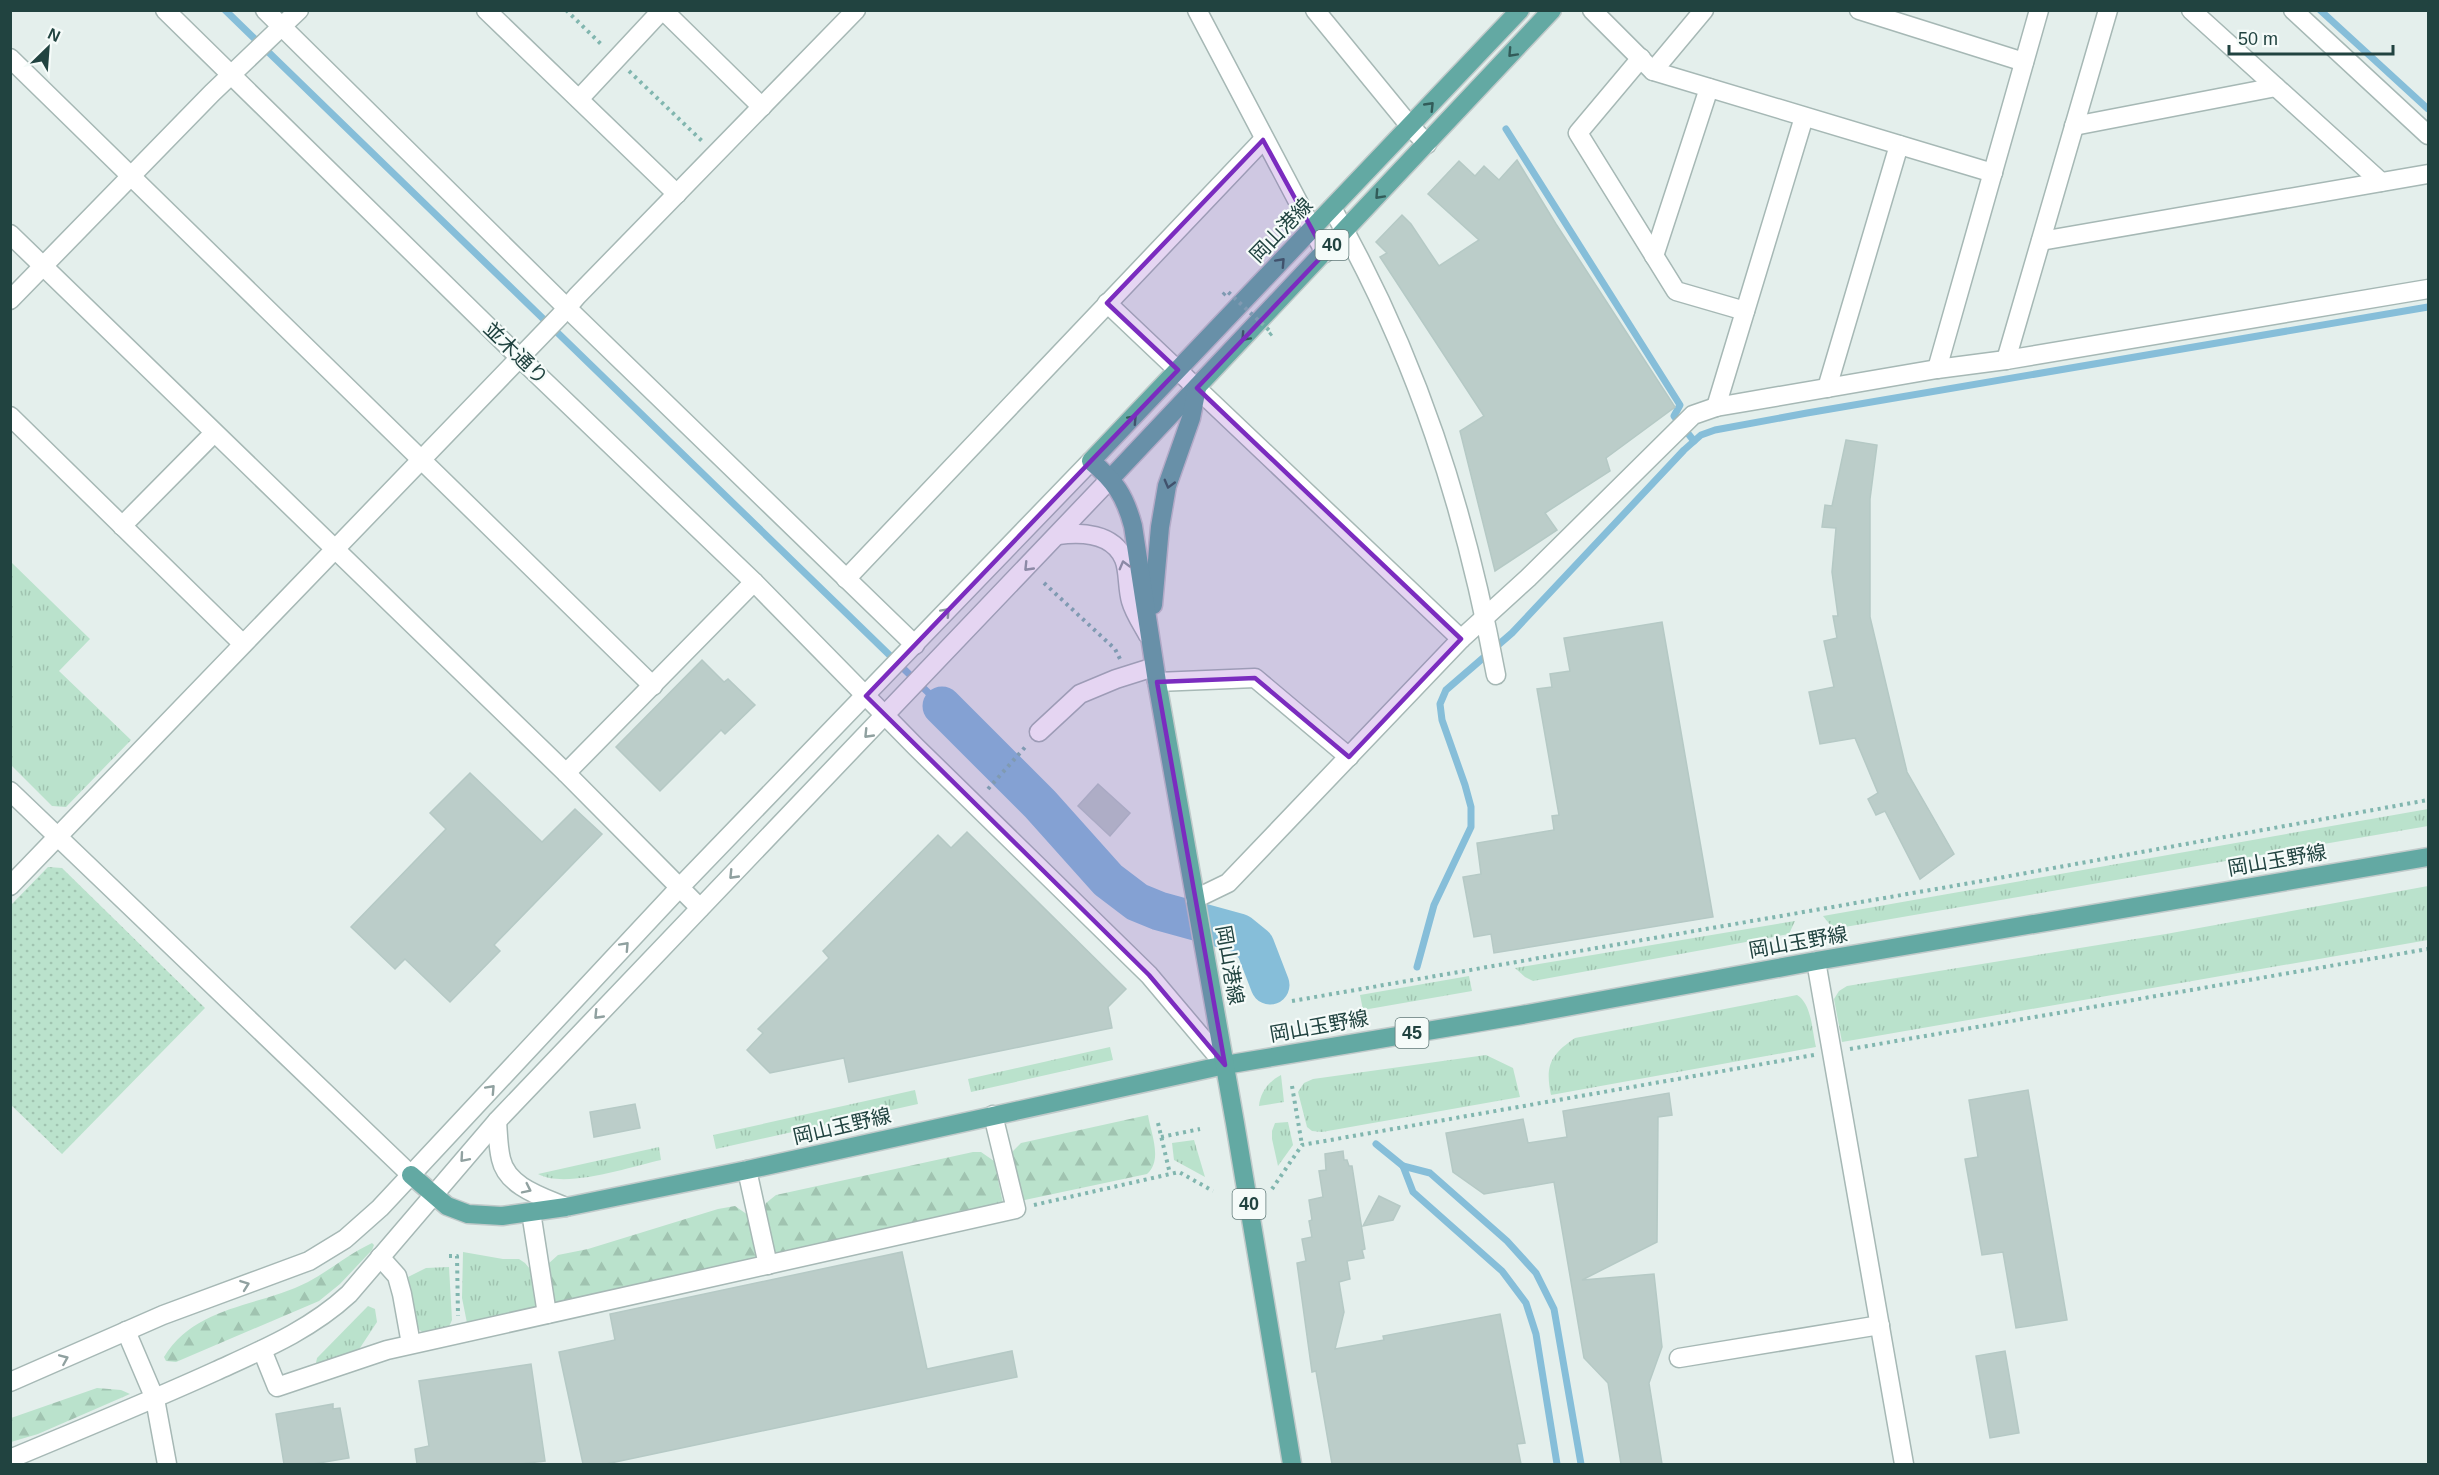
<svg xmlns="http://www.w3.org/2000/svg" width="2439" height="1475" viewBox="0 0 2439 1475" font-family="Arial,'Noto Sans JP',sans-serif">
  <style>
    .grass { fill: url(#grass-tufts) }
    .forest { fill: url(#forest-firs) }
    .park { fill: url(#park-dots) }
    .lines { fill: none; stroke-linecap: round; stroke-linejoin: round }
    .stream { stroke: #86bed9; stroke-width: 7 }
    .river { stroke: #86bed9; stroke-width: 39 }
    .building { fill: #bbcdc9; stroke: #b5c9c5; stroke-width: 1.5 }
    .minor-casing { stroke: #a6b8b5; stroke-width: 21 }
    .major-casing { stroke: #c1caca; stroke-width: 21 }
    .path { stroke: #81b6af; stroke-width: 4; stroke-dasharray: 3 4.5; stroke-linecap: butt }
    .minor { stroke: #fff; stroke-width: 18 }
    .major { stroke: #63a9a3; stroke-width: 18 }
    .path-bridge { stroke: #81b6af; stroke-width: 4; stroke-dasharray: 3 4.5; stroke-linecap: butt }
    .oneway { stroke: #325c59 }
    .oneway2 { stroke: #90a1a0 }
    .marked { fill: #7b2cbf; fill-opacity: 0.2; stroke: #7b2cbf; stroke-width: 4.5; stroke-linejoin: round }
    .labels { text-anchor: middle; stroke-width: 4.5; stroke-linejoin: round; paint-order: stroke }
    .shield { fill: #f5fbf9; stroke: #617a78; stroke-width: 1.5 }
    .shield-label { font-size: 18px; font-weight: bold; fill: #214340 }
    .street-label { font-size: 20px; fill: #214340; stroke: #f5fbf9 }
  </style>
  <defs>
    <pattern id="grass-tufts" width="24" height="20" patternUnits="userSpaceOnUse" patternTransform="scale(1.5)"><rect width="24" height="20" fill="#bae2cc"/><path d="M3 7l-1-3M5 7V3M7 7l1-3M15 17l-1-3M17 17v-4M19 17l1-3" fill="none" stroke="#a0c3b0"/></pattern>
    <pattern id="forest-firs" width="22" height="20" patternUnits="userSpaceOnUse" patternTransform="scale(1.5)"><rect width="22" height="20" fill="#bae2cc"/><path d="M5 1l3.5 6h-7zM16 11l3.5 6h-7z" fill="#a0c3b0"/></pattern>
    <pattern id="park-dots" width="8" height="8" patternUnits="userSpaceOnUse" patternTransform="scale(1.5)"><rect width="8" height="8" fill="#bae2cc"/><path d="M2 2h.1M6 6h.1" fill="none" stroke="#a0c3b0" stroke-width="1.8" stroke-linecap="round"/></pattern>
  </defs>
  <rect width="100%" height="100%" fill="#e4efec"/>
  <!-- grass -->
  <g class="grass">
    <polygon points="11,562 90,639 59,671 131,740 66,807 52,806 11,765"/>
    <polygon points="2428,809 2428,826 1839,928 1832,927 1823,916"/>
    <polygon points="2428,886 2428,940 1842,1042 1834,999 1839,991 1847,986 2166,934"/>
    <polygon points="1795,921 1789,934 1533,981 1525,977 1515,968"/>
    <polygon points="1469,976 1472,991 1363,1010 1360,995"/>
    <path d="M1797,995C1812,1004 1812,1031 1816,1047L1551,1095C1545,1066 1550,1055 1575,1038Z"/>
    <polygon points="1110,1047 1113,1060 971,1092 968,1079"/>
    <polygon points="1486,1055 1513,1068 1520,1097 1322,1132 1312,1131 1307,1127 1298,1092 1304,1083 1313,1079"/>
    <path d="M1281,1075L1284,1102L1259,1106C1260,1093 1269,1081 1281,1075Z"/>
    <polygon points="915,1090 918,1104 716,1149 713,1135"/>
    <polygon points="1288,1122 1293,1145 1278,1166 1272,1139 1272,1131 1275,1123"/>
    <polygon points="1194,1140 1205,1177 1174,1160 1172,1143"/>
    <path d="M659,1147L661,1160C630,1167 565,1189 538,1174Z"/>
    <polygon points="463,1252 503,1259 519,1259 525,1263 530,1269 538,1309 467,1323 462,1298"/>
    <polygon points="449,1267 452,1320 448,1329 424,1333 418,1329 408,1277 426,1268"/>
    <polygon points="368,1306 375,1309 377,1322 356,1354 316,1363 317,1358"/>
  </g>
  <!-- forest -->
  <g class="forest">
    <path d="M1148,1115C1151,1134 1163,1160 1147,1174L1020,1201L1012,1156L1013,1151L1021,1143Z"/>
    <polygon points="973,1152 981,1152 994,1161 1003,1203 774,1256 764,1210 766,1203 776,1195"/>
    <polygon points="735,1206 748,1215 759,1261 553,1305 548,1264 558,1255 588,1249 718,1209"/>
    <path d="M372,1243L374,1245L372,1250L340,1284L319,1301L176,1362L166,1361L164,1357C196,1305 259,1307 308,1282C330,1270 349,1254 372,1243Z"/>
    <polygon points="97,1388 121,1390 130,1394 38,1434 11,1442 11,1418"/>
  </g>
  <!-- park -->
  <polygon class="park" points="48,867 62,868 205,1008 62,1154 10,1104 11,905"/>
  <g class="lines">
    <!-- stream -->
    <g class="stream">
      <polyline points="225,10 942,706"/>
      <polyline points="2320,10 2428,109"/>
      <polyline points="1506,129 1680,405 1674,416 1694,441"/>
      <polyline points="1417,967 1434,905 1471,827 1471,807 1465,785 1442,720 1440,704 1446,690 1512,633 1684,450 1701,435 1715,430 1807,413 2428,307"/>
      <polyline points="1376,1144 1403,1166 1413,1192 1502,1271 1526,1303 1536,1334 1557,1464"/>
      <polyline points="1403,1166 1430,1173 1507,1241 1536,1273 1554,1309 1581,1464"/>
    </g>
    <!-- river -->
    <polyline class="river" points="942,706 1040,804 1108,880 1137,902 1159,911 1239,933 1255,946 1270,985"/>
  </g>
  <!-- building -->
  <g class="building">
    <polygon points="1517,160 1556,224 1675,407 1606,458 1610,471 1545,513 1557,530 1495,571 1460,431 1484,416 1380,257 1387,253 1376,242 1402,215 1411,224 1439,266 1479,240 1428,194 1459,161 1475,176 1484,166 1499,180"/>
    <polygon points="1846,440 1877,445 1870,499 1870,617 1907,772 1954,854 1920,879 1885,811 1876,815 1868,799 1878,793 1855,738 1820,744 1809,692 1834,687 1824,641 1837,638 1833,616 1838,616 1832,572 1836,528 1822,527 1825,505 1832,506"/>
    <polygon points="1662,622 1713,917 1494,953 1491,934 1474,937 1463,877 1481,874 1477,843 1554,830 1552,816 1559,815 1537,689 1552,687 1550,674 1570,671 1564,638"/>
    <polygon points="702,660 724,682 728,679 755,705 725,734 721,730 660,791 616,747"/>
    <polygon points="470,773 542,842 575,809 602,834 494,945 500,951 450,1002 405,959 395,969 351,927 446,829 430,813"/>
    <polygon points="1098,784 1130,813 1110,836 1078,806"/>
    <polygon points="967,832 1126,989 1108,1007 1112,1028 849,1082 844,1058 770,1073 747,1050 763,1033 758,1029 829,958 823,951 938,835 951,848"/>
    <polygon points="2028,1090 2067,1320 2016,1328 2003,1252 1982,1255 1965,1159 1978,1157 1969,1100"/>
    <polygon points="1669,1093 1672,1115 1658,1117 1657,1242 1582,1280 1654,1274 1662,1347 1649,1383 1662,1464 1621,1464 1608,1383 1584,1358 1554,1182 1484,1194 1453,1172 1446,1133 1523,1119 1528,1143 1567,1137 1563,1111"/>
    <polygon points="635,1104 640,1128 594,1137 590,1112"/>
    <polygon points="1343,1151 1344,1160 1347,1160 1349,1166 1352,1166 1365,1249 1362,1250 1364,1258 1347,1261 1350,1279 1339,1282 1344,1312 1335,1349 1384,1340 1383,1336 1500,1314 1525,1443 1517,1444 1521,1464 1332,1464 1316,1371 1312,1372 1297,1263 1306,1261 1302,1239 1312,1237 1309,1221 1312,1220 1309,1200 1323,1197 1319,1171 1326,1170 1325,1154"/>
    <polygon points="1379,1196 1400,1206 1393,1220 1363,1226"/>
    <polygon points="902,1252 927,1369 1012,1351 1017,1377 606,1464 583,1464 559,1352 615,1340 610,1314"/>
    <polygon points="2005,1351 2019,1433 1990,1438 1976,1356"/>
    <polygon points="531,1364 545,1461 519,1464 417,1464 415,1449 429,1446 419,1381"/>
    <polygon points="333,1404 333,1409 340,1408 349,1458 313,1464 284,1464 276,1414"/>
  </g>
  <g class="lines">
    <!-- minor casing -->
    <g class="minor-casing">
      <g id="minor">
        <polyline points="165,10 519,357 754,582 916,747 1149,975 1225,1065"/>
        <polyline points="265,10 566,307 915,645"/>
        <polyline points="486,10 677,194"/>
        <polyline points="663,10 762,107"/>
        <polyline points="1197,10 1325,253"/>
        <polyline points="1315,10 1410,126 1427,144"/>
        <polyline points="1592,10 1653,71 1993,173"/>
        <polyline points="1859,10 2024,62"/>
        <polyline points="2191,10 2381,182"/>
        <polyline points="2293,10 2428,135"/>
        <polyline points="10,58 653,686"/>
        <polyline points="1641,58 1578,133 1676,291 1745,311"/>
        <polyline points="1653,71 1704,10"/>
        <polyline points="579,99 662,10"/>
        <polyline points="2074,126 2276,87"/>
        <path d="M1332,208C1417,357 1465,508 1496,675"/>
        <polyline points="10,234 566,773 700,908"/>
        <polyline points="2041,241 2428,174"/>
        <polyline points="1654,256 1709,88"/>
        <polyline points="10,300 212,93 299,10"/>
        <polyline points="1107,303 1461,639"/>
        <polyline points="2006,360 2108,10"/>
        <polyline points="1937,369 2039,10"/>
        <polyline points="1827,388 1899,145"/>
        <polyline points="1716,407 1804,117"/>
        <polyline points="10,416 243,644"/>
        <polyline points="122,526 214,433"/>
        <path d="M1058,535C1081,532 1113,533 1124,559C1129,571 1127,587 1131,601C1134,612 1142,624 1148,635"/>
        <polyline points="846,579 1263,140"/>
        <polyline points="1157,682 1255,678 1349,757"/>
        <polyline points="1039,732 1080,694 1116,679 1154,667"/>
        <polyline points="566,773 754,582"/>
        <polyline points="10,791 411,1175"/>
        <polyline points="10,886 560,316 577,296 856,10"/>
        <polyline points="1195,899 1228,883 1461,639 1528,578 1693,415 1716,407 1937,369 2006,360 2428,289"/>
        <polyline points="1816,961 1904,1464"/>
        <path d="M497,1121C498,1134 498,1147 501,1159C507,1187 543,1197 566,1207"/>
        <polyline points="747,1170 768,1265"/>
        <polyline points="531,1212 547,1314"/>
        <polyline points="380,1257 397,1276 402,1294 411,1344"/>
        <polyline points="126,1331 155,1399 167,1464"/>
        <polyline points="262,1350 277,1387 387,1350 1016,1209 993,1115"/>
        <polyline points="1679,1358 1880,1325"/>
        <polyline points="10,1382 163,1315 309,1261 345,1239 380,1208 680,887 1091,461"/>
        <path d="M10,1459C79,1430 148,1402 216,1371C264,1349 310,1330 349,1294L497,1121L1111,478"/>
      </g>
    </g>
    <!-- major casing -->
    <g class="major-casing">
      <g id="major">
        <polyline points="1111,478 1552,10"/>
        <polyline points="1153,605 1160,527 1167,486 1191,418 1197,388"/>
        <polyline points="411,1175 447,1206 468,1214 502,1216 566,1207 747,1170 1225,1065 1522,1015 1816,961 2428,857"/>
        <path d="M1292,1464L1235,1123L1157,682L1133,526C1125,496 1115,481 1091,461L1520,10"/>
      </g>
    </g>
    <!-- path -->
    <g class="path">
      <polyline points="566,10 602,45"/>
      <polyline points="629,71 702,141"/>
      <polyline points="1044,583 1115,649 1120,659"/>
      <polyline points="988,789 1027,745"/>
      <polyline points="1292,1001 1982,881 2428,800"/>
      <polyline points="1850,1049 2428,949"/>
      <polyline points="1292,1086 1302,1145"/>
      <polyline points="1158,1123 1170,1174"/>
      <polyline points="1161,1137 1200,1129"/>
      <polyline points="1272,1189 1302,1145 1814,1055"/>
      <polyline points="1034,1205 1179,1172 1213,1191"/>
      <polyline points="449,1256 457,1256 458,1316"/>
    </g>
    <!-- minor -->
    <use href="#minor" class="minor"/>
    <!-- major -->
    <use href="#major" class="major"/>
    <!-- path-bridge -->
    <polyline class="path-bridge" points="1223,295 1227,291 1272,333 1267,337"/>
  </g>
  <!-- one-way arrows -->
  <defs><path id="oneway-chevron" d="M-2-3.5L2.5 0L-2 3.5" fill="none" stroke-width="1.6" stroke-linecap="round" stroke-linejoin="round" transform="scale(1.5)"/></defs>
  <g class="oneway">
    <use href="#oneway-chevron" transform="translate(1512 53) rotate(133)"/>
    <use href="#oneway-chevron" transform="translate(1430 106) rotate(-46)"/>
    <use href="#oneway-chevron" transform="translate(1379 195) rotate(133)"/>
    <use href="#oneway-chevron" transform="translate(1281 262) rotate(-47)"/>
    <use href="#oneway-chevron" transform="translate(1245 337) rotate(133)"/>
    <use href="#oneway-chevron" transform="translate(1133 419) rotate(-47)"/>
    <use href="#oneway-chevron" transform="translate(1169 484) rotate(105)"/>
  </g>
  <g class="oneway2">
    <use href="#oneway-chevron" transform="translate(1124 565) rotate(-105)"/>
    <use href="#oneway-chevron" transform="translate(1028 567) rotate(134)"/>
    <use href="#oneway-chevron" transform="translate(946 612) rotate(-47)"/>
    <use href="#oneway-chevron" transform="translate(868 734) rotate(134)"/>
    <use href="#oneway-chevron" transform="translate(733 875) rotate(134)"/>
    <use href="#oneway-chevron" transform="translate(625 946) rotate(-47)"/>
    <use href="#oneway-chevron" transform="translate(598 1015) rotate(134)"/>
    <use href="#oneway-chevron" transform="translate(491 1089) rotate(-47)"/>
    <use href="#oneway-chevron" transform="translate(464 1158) rotate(131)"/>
    <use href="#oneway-chevron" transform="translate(527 1189) rotate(26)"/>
    <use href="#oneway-chevron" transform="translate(245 1285) rotate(-20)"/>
    <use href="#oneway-chevron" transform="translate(64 1359) rotate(-23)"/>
  </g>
  <!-- marked area -->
  <path class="marked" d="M1263,140L1325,253L1197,388L1461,639L1349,757L1255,678L1157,682L1225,1065L1149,975L866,696L1178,370L1107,303Z"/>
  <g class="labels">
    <!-- shield labels -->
    <g class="shield">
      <rect x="1315.5" y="230" width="33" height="30" rx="4.5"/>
      <rect x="1395.5" y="1018" width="33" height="30" rx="4.5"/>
      <rect x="1232.5" y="1189" width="33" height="30" rx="4.5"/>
    </g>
    <g class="shield-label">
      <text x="1332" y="251">40</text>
      <text x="1412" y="1039">45</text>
      <text x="1249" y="1210">40</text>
    </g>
    <!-- street labels -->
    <g class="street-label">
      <text transform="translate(1281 230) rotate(-46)" y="7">岡山港線</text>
      <text transform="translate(516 353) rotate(44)" y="7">並木通り</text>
      <text transform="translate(2277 860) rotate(-10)" y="7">岡山玉野線</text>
      <text transform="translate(1798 942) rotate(-10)" y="7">岡山玉野線</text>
      <text transform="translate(1230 965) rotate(80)" y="7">岡山港線</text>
      <text transform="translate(1319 1026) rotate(-10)" y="7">岡山玉野線</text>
      <text transform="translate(842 1126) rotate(-13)" y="7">岡山玉野線</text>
    </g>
  </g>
  <!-- border -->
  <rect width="2439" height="1475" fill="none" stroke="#214340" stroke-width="24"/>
  <!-- north arrow -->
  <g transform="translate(48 48) rotate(25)" stroke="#f5fbf9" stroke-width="4.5" paint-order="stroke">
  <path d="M0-4.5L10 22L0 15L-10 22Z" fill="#214340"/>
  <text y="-9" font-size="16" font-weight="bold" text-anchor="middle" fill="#214340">N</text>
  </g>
  <!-- scale -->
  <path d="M2229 45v9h164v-9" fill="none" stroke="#214340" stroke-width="3"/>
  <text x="2238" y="45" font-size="18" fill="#214340" stroke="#f5fbf9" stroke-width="4.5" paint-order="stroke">50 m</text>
</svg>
